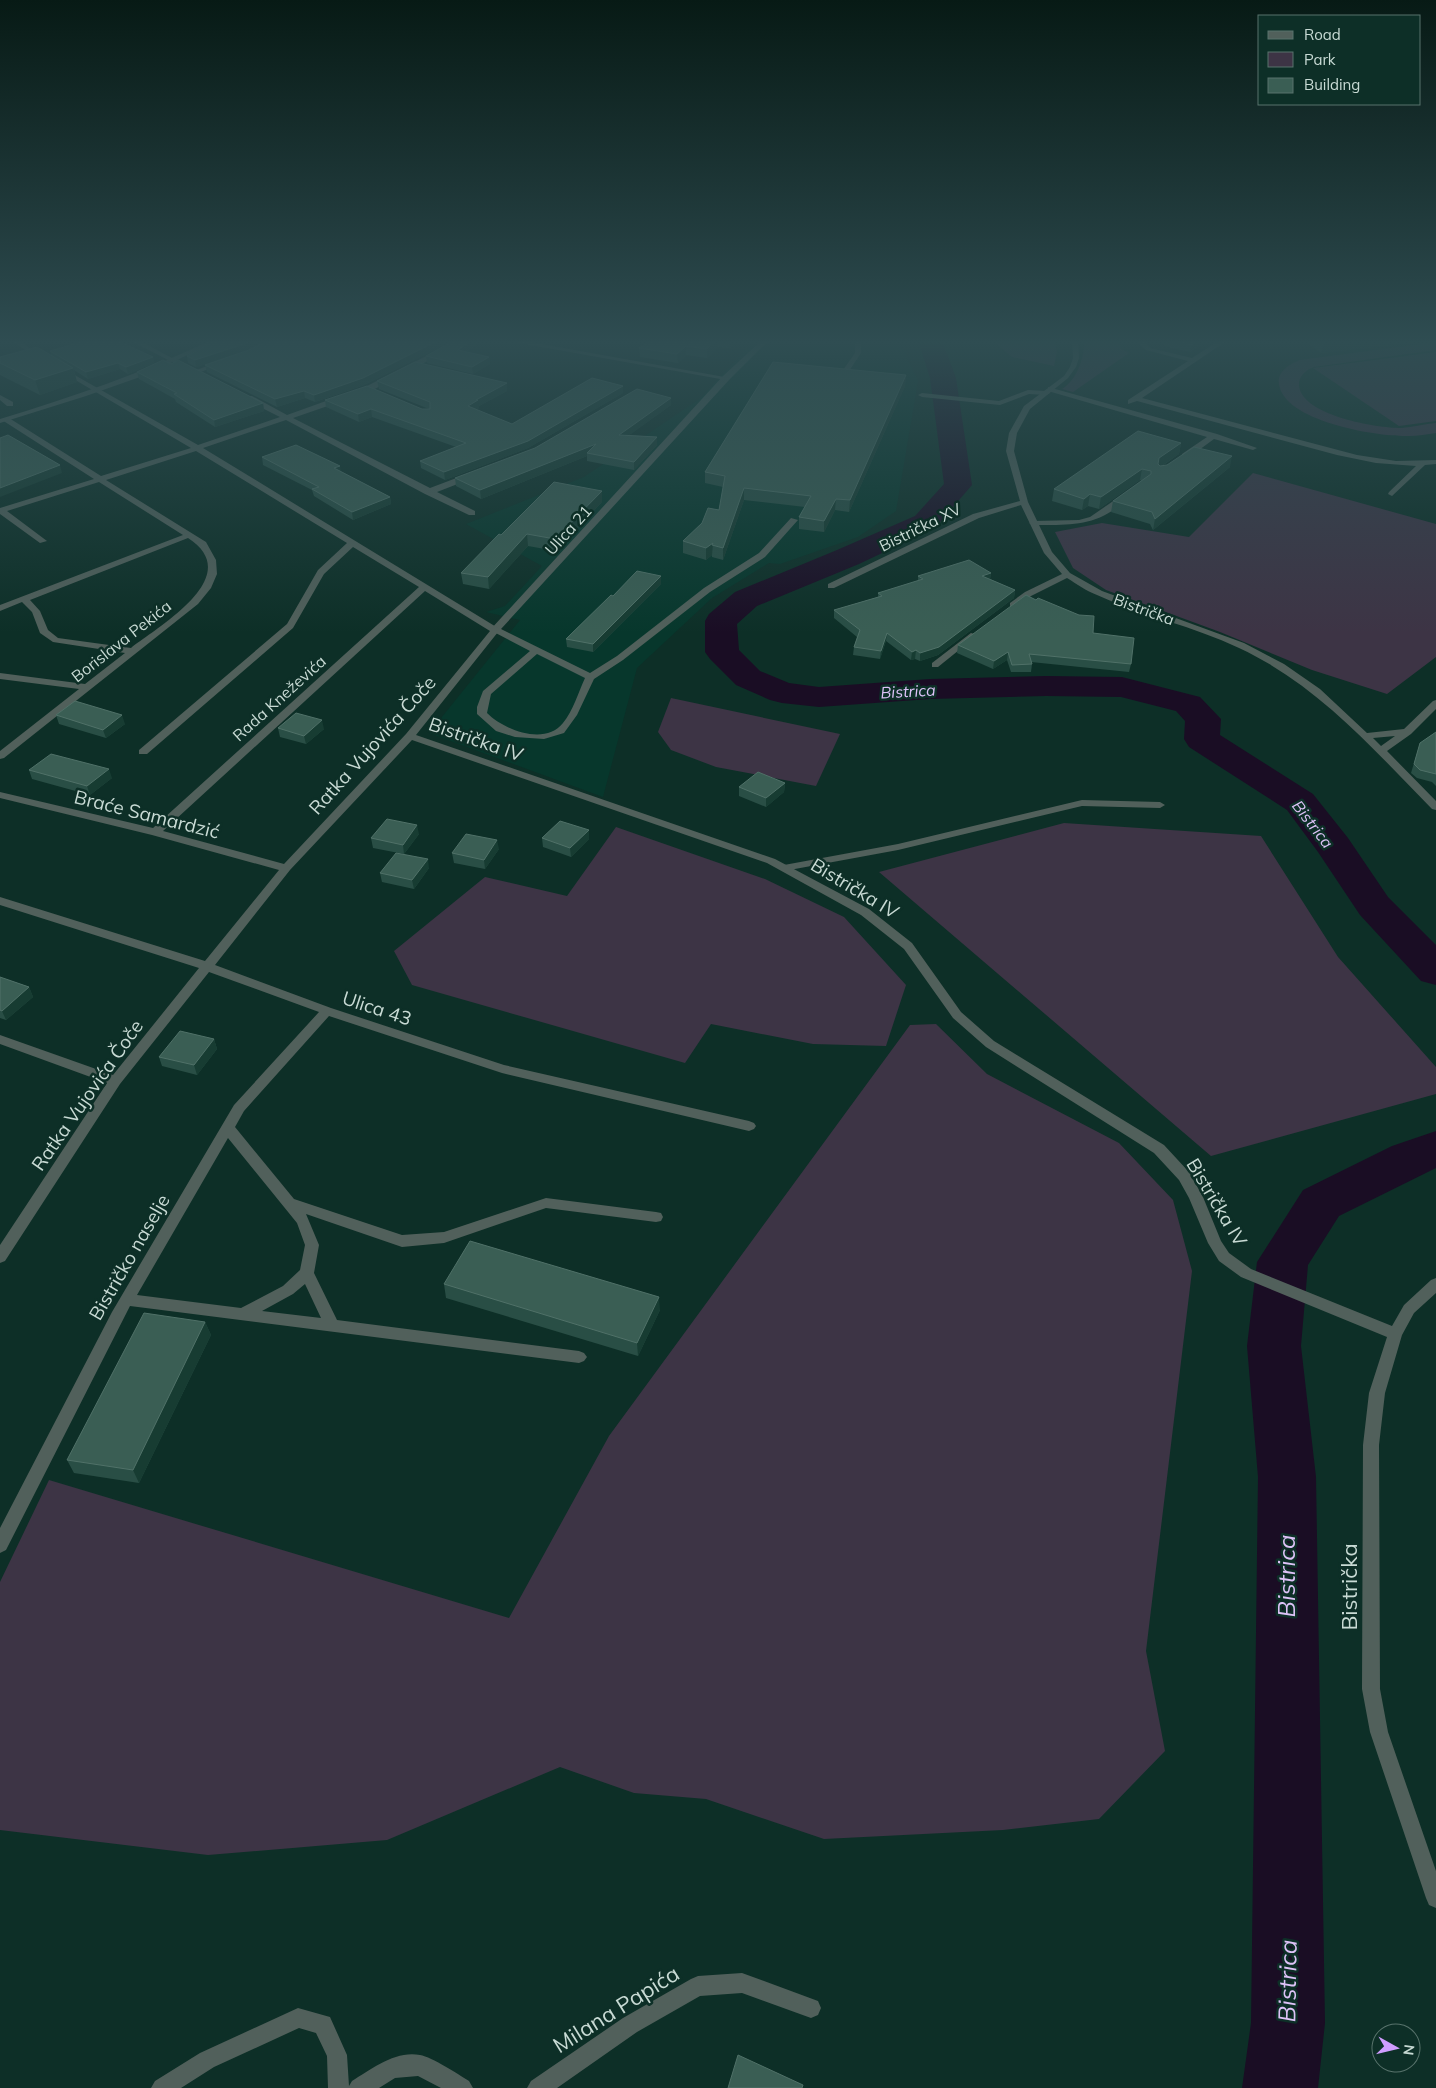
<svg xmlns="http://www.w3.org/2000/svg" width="1436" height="2088" viewBox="0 0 1436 2088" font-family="Mulish,sans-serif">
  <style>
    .built { fill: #07372c }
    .green { fill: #3d3445 }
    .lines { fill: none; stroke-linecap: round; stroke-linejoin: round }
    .river { fill: #1a0d24; fill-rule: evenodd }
    .service { fill: #51605b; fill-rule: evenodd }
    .minor { fill: #51605b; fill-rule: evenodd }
    .tertiary { fill: #51605b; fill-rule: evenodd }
    .wall { fill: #294e45 }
    .shaded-wall { fill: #173c32 }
    .building { fill: #3a5e54; stroke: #507168 }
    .labels { text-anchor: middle; stroke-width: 5; stroke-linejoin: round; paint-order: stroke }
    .far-street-label { font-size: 16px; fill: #c8dad4; stroke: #0d2f27 }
    .far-water-label { font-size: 16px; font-style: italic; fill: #ddc2f7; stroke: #0d2f27 }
    .street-label { font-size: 19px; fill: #c8dad4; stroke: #0d2f27 }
    .near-street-label { font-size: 22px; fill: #c8dad4; stroke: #0d2f27 }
    .near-water-label { font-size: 24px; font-style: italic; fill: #ddc2f7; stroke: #0d2f27 }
  </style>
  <rect width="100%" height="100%" fill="#0d2f27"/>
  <!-- built -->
  <polygon class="built" points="754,340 897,340 904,351 918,381 896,511 858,537 780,564 769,563 712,598 637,668 603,797 429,733 520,620 486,612 505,606 542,566 466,524 584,477 701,398"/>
  <!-- green -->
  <g class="green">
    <polygon points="992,340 1054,340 1057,351 1054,366 1012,357"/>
    <path d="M1084,340H1119L1121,349L1129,353L1073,392L1062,389C1077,380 1085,357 1084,340Z"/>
    <path d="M1436,342V350L1314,367C1306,370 1298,376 1299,386C1303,416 1377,428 1401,428C1413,427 1425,424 1436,423V433C1427,434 1418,436 1409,436C1379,437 1284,422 1279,384C1277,371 1290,364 1300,360Z"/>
    <polygon points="1436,352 1436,421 1399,426 1313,368"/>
    <polygon points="1253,473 1436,524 1436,657 1387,694 1312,670 1220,632 1106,590 1073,568 1055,532 1102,523 1189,537"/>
    <polygon points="671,698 840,734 816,786 716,767 671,750 658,732"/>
    <polygon points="1064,823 1261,836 1338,957 1436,1067 1436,1094 1211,1156 879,872"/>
    <polygon points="616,827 765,879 844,917 906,985 886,1046 813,1044 711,1024 685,1063 412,985 394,951 485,877 567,896"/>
    <polygon points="936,1024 987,1074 1119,1143 1173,1200 1192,1271 1146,1651 1165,1751 1099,1819 1003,1830 824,1839 706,1799 634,1793 560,1767 387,1840 208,1855 0,1830 0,1582 49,1480 509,1618 609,1436 910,1025"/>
  </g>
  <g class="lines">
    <!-- river -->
    <g class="river">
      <polygon points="918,340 942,340 956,378 972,485 935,528 859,564 757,606 737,624 739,650 760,671 789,683 819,687 930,679 1046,676 1122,677 1200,697 1221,719 1220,735 1313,794 1348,838 1388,897 1436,945 1436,985 1421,981 1360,915 1318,852 1287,810 1189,747 1184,739 1185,721 1176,711 1121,697 1046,696 930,699 819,707 782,703 770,700 736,685 710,659 705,652 705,621 709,614 735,592 837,550 915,516 944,484 930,378"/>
      <polygon points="1436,1131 1436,1168 1339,1216 1308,1265 1301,1346 1316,1477 1325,2023 1318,2088 1242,2088 1251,2023 1258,1477 1247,1346 1257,1262 1303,1190 1392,1146"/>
    </g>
    <!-- service -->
    <g class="service">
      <path d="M762,340H769L729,380L501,629L590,673L617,656L704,588L759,553L791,518L798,520L765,557L710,592L623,660L594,679L577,715L564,733L544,739L515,737L496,731L477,714V707L483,691L530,651L490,630L723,376ZM537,654L585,678C578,693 573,711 563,723C545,746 504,730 487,713L491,694Z"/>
      <polygon points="855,340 861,340 861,353 847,374 843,374 841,373 855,353"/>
      <polygon points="1136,340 1143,340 1150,348 1192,358 1220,340 1228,340 1142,398 1357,455 1396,461 1436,460 1436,464 1425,465 1392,496 1388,494 1389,492 1416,466 1376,463 1337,455 1137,401 1128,404 1128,400 1188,361 1146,350"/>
      <polygon points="1048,387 1217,434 1257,448 1253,450 1214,439 1188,458 1182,458 1182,454 1207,437 1048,391"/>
      <polygon points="1028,390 1046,391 1050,393 1046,395 1029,394 1000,405 922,397 918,395 922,393 999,401"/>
      <path d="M1122,495L1129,497C1099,527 1072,525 1033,525L1029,523L1033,521L1079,520L1090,517Z"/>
      <polygon points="1082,800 1160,802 1165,805 1160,808 1082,806 898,850 784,871 778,868 784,865 898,844"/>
    </g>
    <!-- minor -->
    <g class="minor">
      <polygon points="10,340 18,340 43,357 38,358"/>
      <polygon points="129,340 138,340 187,366 182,367"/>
      <path d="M458,340H467L371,391L293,418L430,488L467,474H473V478L437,492L475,511V515H469L425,494L286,420L203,448L498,628V632L416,735L775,859L869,909L912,943L961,1012L994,1041L1164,1145L1189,1172L1203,1197L1221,1241L1229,1253L1251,1269L1392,1326L1404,1305L1431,1280L1436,1278V1293L1414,1313L1402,1335L1385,1393L1379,1445L1380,1689L1388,1732L1436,1871V1908L1429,1905L1426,1898L1370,1732L1362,1689L1363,1445L1369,1393L1387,1337L1241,1277L1219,1261L1208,1243L1189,1198L1179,1180L1154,1153L986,1047L953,1018L904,949L861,915L767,863L412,740L290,870L215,965L331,1008L504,1065L749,1121L754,1123L756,1126L754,1129L749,1131L502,1073L329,1016L244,1111L235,1127L294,1199L402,1235L444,1232L546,1198L656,1212L661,1213L663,1217L661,1221L656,1222L546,1208L444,1243L402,1247L306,1214L319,1245L314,1273L337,1320L579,1351L584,1353L587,1357L584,1361L579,1363L130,1306L6,1550L0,1553V1528L112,1312L234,1105L319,1012L209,972L120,1084L5,1261L0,1263V1245L107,1083L0,1044V1035L113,1075L199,968L0,905V897L205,961L279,870L152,835L0,798V792L153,828L419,587L353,547L324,574L293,628L147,754H139V750L287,624L318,570L347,543L196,451L106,480L206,542L216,560L217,574L211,588L198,604L4,758L0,759V751L79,689L0,679V673L85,684L125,653L53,642L40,633L32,612L22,602L0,611V605L183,535L99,482L7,511L47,541L40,543L0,514V508L94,479L2,420L9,418L101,476L191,448L60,371V369H64L198,445L280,417L246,400V396H252L287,415L365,387ZM188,538C247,576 159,626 131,648L58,638L48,630L40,611L30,600ZM425,591L490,631L406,734L284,864L163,831ZM228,1138L297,1223L305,1245L300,1270L283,1286L241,1308L137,1295ZM305,1284L321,1318L262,1311L293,1294Z"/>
      <polygon points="502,340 519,340 730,378 726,380"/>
      <path d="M1072,340H1078L1079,358L1076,367L1068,378L1030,409L1017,433L1014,451L1028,502L1052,552L1070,573L1102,591L1244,643L1284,664L1320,689L1367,733L1404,729L1433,701L1436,700V709L1411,734L1387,751L1436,801V810L1432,809C1373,749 1317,684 1239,648C1193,626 1143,616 1097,595C1086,591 1077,584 1067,578L1031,596L1016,607H1010V603L1025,592L1062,574L1044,553L1021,505L979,518L834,588H828V584L973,514L1020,501L1006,451L1009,433L1024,406L1064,376L1070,367L1073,358ZM1395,736L1381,746L1373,738Z"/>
      <polygon points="221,361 223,362 223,364 195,374 191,372"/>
      <polygon points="0,395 13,402 13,406 7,406 0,400"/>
      <polygon points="971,633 974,634 974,638 938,667 932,667 932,663"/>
      <polygon points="742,1973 818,2001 821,2008 818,2015 811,2018 742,1993 700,1996 637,2032 557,2088 527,2088 531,2081 623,2018 691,1979 698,1976"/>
      <path d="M298,2008L330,2017L347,2055L349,2086L352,2081C371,2069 396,2050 420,2055C432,2057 458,2074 469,2081L473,2088H441L418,2076L395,2078L379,2088H328L327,2056L316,2033L299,2028L214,2067L181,2088H151L155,2081L200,2053Z"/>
    </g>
    <!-- tertiary -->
    <path class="tertiary" d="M211,340H220L140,377L86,396L0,423V419C72,397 143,373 211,340Z"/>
  </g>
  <!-- wall -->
  <g class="wall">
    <polygon points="217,340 268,340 247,350 269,340 454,340 364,385 315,402 305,398 277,407 207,372 205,365 238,354 196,367 188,363 187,356"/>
    <polygon points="455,340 483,340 466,352 489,357 490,364 473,374 427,363 426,356"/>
    <polygon points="652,340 735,340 730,348 718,347 707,358 686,355 678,363 640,357 639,348"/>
    <polygon points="1165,340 1208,340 1190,352 1164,346"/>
    <polygon points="1304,340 1435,340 1321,353"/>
    <polygon points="50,351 153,357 154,363 128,374 120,369 88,379 74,370 77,382 40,395 0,375 0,357 51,355"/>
    <polygon points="137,372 263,403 264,411 215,427 176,402 175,399 139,379"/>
    <polygon points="906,375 905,386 849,512 835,510 824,532 799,529 799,517 805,507 744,500 723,560 712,557 712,555 706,560 683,553 683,541 719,510 723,487 705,483 705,472"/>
    <polygon points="377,381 507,383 507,391 479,406 479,408 476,410 512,424 623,393 528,448 445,480 421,468 420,461 456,447 372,417 359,422 326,407 325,400 422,409 429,409 379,389"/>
    <polygon points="671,398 671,405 629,435 657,437 657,445 634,470 587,461 587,456 481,499 456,486 455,478"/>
    <polygon points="1181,443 1179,454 1162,466 1230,467 1153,530 1150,524 1111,512 1113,501 1142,481 1140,480 1099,509 1088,506 1082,510 1052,501 1054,489"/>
    <polygon points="262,457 340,466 340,471 390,497 391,504 353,520 314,496 312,490 263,465"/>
    <polygon points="602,502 556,551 528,546 489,589 463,584 461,573 501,535"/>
    <polygon points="991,573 990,579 1015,590 1014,598 938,655 920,661 915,659 911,660 886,641 880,659 853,655 854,647 857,637 834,618 834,610 878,597 878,593 918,581 918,576"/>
    <polygon points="661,584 593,652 567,647 566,639 613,596"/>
    <polygon points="1036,600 1093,633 1131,664 1129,672 1031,662 1032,664 1031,672 1011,672 1007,660 993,669 957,653 958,645"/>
    <polygon points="56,715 125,724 106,738 59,724"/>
    <polygon points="278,728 324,729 306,744 280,737"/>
    <polygon points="1436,732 1436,786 1432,782 1417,778 1411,773 1420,743"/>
    <polygon points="29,770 112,778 90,795 32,779"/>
    <polygon points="785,783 784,792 766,807 739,796 739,787"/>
    <polygon points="419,834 404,854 373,848 371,838"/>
    <polygon points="542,838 589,839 571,857 543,847"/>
    <polygon points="499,849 485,869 454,863 452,853"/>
    <polygon points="429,868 414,889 382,882 380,873"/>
    <polygon points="0,977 29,987 33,997 6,1020 0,1018"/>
    <polygon points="214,1039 217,1049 197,1075 162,1066 159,1057"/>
    <polygon points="444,1284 660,1310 638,1356 446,1298"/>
    <polygon points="205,1322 211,1335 139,1483 74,1473 67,1460"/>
  </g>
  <!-- shaded-wall -->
  <g class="shaded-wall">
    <polygon points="252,340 268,340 245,351 196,367 195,360"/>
    <polygon points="439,340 454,340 364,385 315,402 314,395"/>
    <polygon points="472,340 483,340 458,357 458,350"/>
    <polygon points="715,340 718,340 718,347 707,358 707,349"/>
    <polygon points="730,340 735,340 730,348"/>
    <polygon points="1198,340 1208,340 1190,352 1191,345"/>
    <polygon points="1325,340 1435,340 1321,353"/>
    <polygon points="686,346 686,355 678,363 677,354"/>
    <polygon points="153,357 154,363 128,374 126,367"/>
    <polygon points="489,357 490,364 473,374 472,367"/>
    <polygon points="118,363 120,369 88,379 86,372"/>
    <polygon points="73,368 77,382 40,395 35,380"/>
    <polygon points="906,375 905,386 849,512 850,500"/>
    <polygon points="507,383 507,391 479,406 479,408 468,414 468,406 476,400"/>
    <polygon points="623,386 623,393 528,448 445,480 444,472"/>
    <polygon points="304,391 305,398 277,407 275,399"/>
    <polygon points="671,398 671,405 620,442 619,435"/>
    <polygon points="263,403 264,411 215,427 214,420"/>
    <polygon points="371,409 372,417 359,422 358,414"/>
    <polygon points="657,437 657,445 634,470 634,462"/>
    <polygon points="1181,443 1179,454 1157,469 1159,458"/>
    <polygon points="596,444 587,453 587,456 481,499 480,490"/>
    <polygon points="1232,456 1230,467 1153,530 1155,519"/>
    <polygon points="60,465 62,473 0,497 0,488"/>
    <polygon points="340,466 341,473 334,468"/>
    <polygon points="1142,469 1140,480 1099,509 1101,497"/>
    <polygon points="744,488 744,500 723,560 723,548"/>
    <polygon points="602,491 602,502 556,551 555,539"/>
    <polygon points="1090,494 1088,506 1082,510 1084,499"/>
    <polygon points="390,497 391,504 353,520 352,512"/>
    <polygon points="836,499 835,510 824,532 824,521"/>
    <polygon points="527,534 528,546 489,589 488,577"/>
    <polygon points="713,543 712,555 706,560 706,548"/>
    <polygon points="991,573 990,581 982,576"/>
    <polygon points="661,576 661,584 593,652 593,644"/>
    <polygon points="1015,590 1014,598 938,655 920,661 920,653"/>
    <polygon points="887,633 886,641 880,659 881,651"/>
    <polygon points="916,650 915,659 911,660 912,652"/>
    <polygon points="1008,652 1007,660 993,669 994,661"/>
    <polygon points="122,715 125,724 106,738 103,730"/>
    <polygon points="322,720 324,729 306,744 304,736"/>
    <polygon points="109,769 112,778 90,795 87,786"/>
    <polygon points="785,783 784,792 766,807 766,798"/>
    <polygon points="417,825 419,834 404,854 403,845"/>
    <polygon points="589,830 589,839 571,857 570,848"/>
    <polygon points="497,840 499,849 485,869 484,860"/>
    <polygon points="428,859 429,868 414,889 412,880"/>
    <polygon points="29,987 33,997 6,1020 2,1011"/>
    <polygon points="214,1039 217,1049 197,1075 194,1065"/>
    <polygon points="659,1297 660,1310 638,1356 637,1343"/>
    <polygon points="205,1322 211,1335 139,1483 133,1470"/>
  </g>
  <!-- building -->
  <g class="building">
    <polygon points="88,340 116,340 153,357 126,367 118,363 86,372 50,351"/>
    <polygon points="217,340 252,340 244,344 195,360 187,356"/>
    <polygon points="269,340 439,340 363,378 314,395 304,391 275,399 205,365 249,350"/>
    <polygon points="455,340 472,340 458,350 489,357 472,367 426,356"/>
    <polygon points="652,340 715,340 707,349 686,346 677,354 639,348"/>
    <polygon points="1172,340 1198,340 1191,345"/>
    <polygon points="37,347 73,368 35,380 0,363 0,357"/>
    <polygon points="163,360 171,364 178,360 263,403 214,420 174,394 177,393 137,372"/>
    <polygon points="415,362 507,383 476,400 478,400 468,406 512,424 592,378 623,386 528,441 444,472 420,461 466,443 371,409 358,414 325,400 367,386 422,409 430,409 430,402 377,381"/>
    <polygon points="773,362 906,375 850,500 836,499 824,521 799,517 811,496 744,488 723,548 712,545 713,543 706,548 683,541 702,523 708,508 719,510 725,476 705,472"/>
    <polygon points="637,389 671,398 619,435 657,437 634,462 587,453 596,444 480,490 455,478 535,448"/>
    <polygon points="1138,431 1181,443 1159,458 1158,464 1160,466 1167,465 1194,447 1232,456 1155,519 1152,512 1113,501 1151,474 1151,471 1142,469 1101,497 1090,494 1084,499 1054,489"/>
    <polygon points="8,435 60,465 0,488 0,438"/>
    <polygon points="296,445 340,466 334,468 390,497 352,512 312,489 319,487 262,457"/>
    <polygon points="554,482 602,491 555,539 527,534 488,577 461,573 499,534 501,535"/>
    <polygon points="969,560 991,573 982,576 1015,590 939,647 920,653 916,650 912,652 887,633 881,651 854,647 860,630 834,610 882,596 878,593 923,579 918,576"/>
    <polygon points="637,571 661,576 593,644 566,639 611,595 613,596"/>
    <polygon points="1026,595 1036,600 1038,598 1079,615 1094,616 1093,633 1134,638 1131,664 1029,654 1032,664 1012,665 1008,652 994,661 958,645"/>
    <polygon points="75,701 122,715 103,730 56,715"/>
    <polygon points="296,713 322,720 304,736 278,728"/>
    <polygon points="1436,732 1436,774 1420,770 1414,764 1420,743"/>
    <polygon points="51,754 109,769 87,786 29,770"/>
    <polygon points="758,772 785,783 766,798 739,787"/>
    <polygon points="387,819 417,825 403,845 371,838"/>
    <polygon points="560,821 589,830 570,848 542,838"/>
    <polygon points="466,834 497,840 484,860 452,853"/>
    <polygon points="396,853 428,859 412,880 380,873"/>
    <polygon points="0,977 29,987 2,1011 0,1010"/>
    <polygon points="180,1031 214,1039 194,1065 159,1057"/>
    <polygon points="470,1241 659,1297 637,1343 444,1284"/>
    <polygon points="144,1313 205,1322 133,1470 67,1460"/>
    <polygon points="738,2055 803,2085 802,2088 728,2088"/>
  </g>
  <!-- sky -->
  <linearGradient id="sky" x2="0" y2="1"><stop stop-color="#071a15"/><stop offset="0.54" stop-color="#2f4d52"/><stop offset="1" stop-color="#2f4d52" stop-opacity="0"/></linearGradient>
  <rect width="1436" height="633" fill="url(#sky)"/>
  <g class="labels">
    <!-- far-street labels -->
    <g class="far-street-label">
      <text transform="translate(920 527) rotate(-26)" y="6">Bistrička XV</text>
      <text transform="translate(568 530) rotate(-48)" y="6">Ulica 21</text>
      <text transform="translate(1144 609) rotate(20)" y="6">Bistrička</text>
      <text transform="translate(121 641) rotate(-38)" y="6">Borislava Pekića</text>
      <text transform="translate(279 698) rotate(-42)" y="6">Rada Kneževića</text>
    </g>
    <!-- far-water labels -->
    <g class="far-water-label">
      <text transform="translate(908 691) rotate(-3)" y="6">Bistrica</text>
      <text transform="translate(1313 824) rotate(52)" y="6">Bistrica</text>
    </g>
    <!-- street labels -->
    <g class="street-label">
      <text transform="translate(476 739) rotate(19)" y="7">Bistrička IV</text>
      <text transform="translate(372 745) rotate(-48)" y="7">Ratka Vujovića Čoče</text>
      <text transform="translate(147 814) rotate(14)" y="7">Braće Samardzić</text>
      <text transform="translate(855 888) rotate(31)" y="7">Bistrička IV</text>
      <text transform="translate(377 1008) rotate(18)" y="7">Ulica 43</text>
      <text transform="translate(87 1095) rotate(-55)" y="7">Ratka Vujovića Čoče</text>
      <text transform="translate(1217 1202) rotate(59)" y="7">Bistrička IV</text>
      <text transform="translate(129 1257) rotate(-60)" y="7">Bistričko naselje</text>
    </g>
    <!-- near-street labels -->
    <g class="near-street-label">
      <text transform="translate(1349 1587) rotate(-90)" y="8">Bistrička</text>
      <text transform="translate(616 2009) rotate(-32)" y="8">Milana Papića</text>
    </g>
    <!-- near-water labels -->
    <g class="near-water-label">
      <text transform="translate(1287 1576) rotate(-90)" y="8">Bistrica</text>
      <text transform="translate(1288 1981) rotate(-89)" y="8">Bistrica</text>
    </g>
  </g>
  <!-- legend -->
  <rect x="1258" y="15" width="162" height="90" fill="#0d2f27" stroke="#58736c"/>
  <rect x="1268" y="31" width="25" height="8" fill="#51605b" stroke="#58736c"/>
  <text x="1304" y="40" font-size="15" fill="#c8dad4">Road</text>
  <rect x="1268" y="52" width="25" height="15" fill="#3d3445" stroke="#58736c"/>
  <text x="1304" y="65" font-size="15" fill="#c8dad4">Park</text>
  <rect x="1268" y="78" width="25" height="15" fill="#3a5e54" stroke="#58736c"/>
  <text x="1304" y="90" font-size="15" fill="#c8dad4">Building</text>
  <!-- north arrow -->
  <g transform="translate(1396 2048) rotate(98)"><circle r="24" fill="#0d2f27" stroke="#58736c"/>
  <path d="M0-4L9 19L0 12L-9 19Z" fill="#d09dff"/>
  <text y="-8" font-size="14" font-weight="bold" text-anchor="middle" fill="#c8dad4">N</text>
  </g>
</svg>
